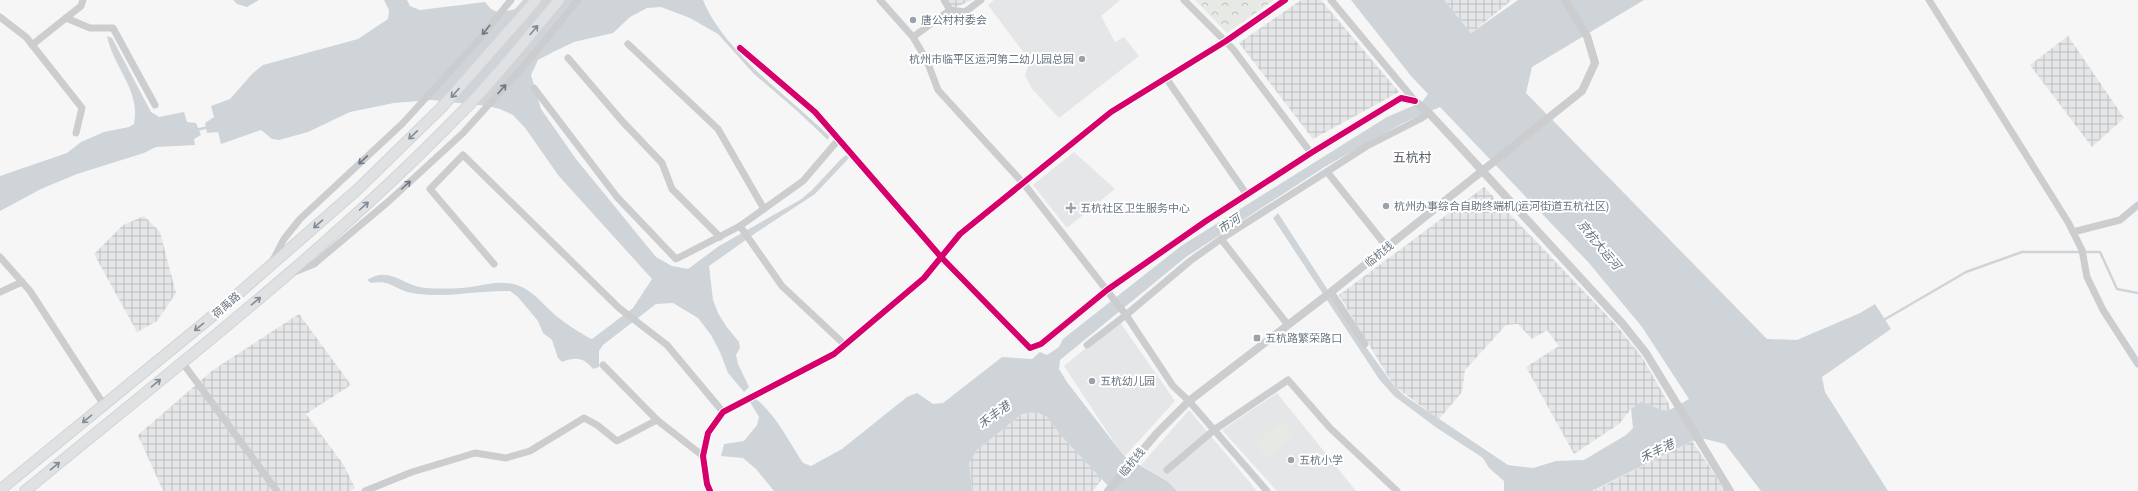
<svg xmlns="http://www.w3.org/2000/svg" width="2138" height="491" viewBox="0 0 2138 491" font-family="'PT Sans','Noto Sans SC',sans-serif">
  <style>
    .built { fill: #e5e6e7 }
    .industrial { fill: url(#industrial-grid) }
    .grass { fill: #e6e9e4 }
    .park { fill: url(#park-crowns) }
    .water { fill: #cfd4d8 }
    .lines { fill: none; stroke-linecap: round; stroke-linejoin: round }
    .stream { stroke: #cfd4d8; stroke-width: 2.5 }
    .primary-casing { stroke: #d3d4d5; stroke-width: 12 }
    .minor { stroke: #cccdcf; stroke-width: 7 }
    .tertiary { stroke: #cccdcf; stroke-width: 8 }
    .primary { stroke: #e0e1e2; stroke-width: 10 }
    .tertiary-bridge { stroke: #cccdcf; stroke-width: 8 }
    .cycleway-casing { stroke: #fff; stroke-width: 8 }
    .cycleway { stroke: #d6006c; stroke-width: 6 }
    .oneway { stroke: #6e7987 }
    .oneway2 { stroke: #818b96 }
    .poi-dot { fill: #9aa2ab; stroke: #fff; stroke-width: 1.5 }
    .labels { text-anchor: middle; stroke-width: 4; stroke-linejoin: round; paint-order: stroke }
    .poi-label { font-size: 11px; fill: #697583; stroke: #fff; text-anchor: start }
    .street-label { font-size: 11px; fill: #697583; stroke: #fff }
    .water-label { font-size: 12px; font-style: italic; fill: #65757f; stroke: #fff }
    .quarter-label { font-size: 13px; fill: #565f69; stroke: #fff }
  </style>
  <defs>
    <pattern id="industrial-grid" width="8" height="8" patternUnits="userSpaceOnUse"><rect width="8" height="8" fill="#e5e6e7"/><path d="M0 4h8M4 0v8" fill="none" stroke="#bebfc1"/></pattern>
    <pattern id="park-crowns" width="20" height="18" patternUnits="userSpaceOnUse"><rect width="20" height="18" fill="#e6e9e4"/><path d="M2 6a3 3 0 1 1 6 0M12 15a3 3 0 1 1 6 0" fill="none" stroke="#bec1be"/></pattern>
  </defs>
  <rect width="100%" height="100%" fill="#f6f6f6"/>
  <!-- built -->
  <g class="built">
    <polygon points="994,0 1120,0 1101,16 1115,42 1124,37 1139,56 1059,118 1032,89 1025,75 1030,61 988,5"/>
    <polygon points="1074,152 1115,189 1067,228 1033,185"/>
    <polygon points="1119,321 1175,401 1124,457 1064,366"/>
    <polygon points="1277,393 1356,491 1277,491 1222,430"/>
    <polygon points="1189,410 1257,491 1177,491 1167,481 1141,465"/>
  </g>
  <!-- industrial -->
  <g class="industrial">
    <polygon points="945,0 972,0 950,10"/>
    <polygon points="1301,0 1321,0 1399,92 1313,139 1239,43"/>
    <polygon points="1444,0 1512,0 1471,33"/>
    <polygon points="2068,36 2124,118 2092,147 2030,65"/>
    <polygon points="1484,187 1617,326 1642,357 1668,402 1670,410 1661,411 1642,401 1631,409 1619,424 1574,454 1526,367 1559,346 1547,330 1532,339 1518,324 1506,325 1465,370 1462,392 1439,419 1394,386 1339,295"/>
    <polygon points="144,216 160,232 176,293 157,321 137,332 94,254 123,225"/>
    <polygon points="299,314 351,385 306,414 343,464 355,488 350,491 163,491 138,435 213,370"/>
    <polygon points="1036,412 1046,415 1065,440 1102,479 1093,491 972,491 969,463 977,450 1022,414"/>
    <polygon points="1692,441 1726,491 1594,491"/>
  </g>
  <!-- grass -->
  <polygon class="grass" points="1282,421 1294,436 1267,457 1255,443"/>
  <!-- park -->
  <polygon class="park" points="1195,0 1274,0 1227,33"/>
  <!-- water -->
  <g class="water">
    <polygon points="233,0 259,0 247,7 237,4"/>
    <path d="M384,0H407L410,6L420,10L485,2L491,9L499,13L515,9L523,0H703C725,53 789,97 829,136L828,140L795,109L754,74L718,34L690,18L661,7L647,8L630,17L613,33L574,42L553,52L538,60L531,75L541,109L576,159L656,257L672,266L688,269L719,246L800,200L812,190L841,159L846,155L849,158L815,194L757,232L709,266L713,300L718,313L726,326L739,342L740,348L736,355L738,364L749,387L744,392L728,373L720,352L711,335L698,318L673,303L656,304L603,345L599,351V367L593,369C583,357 576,357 562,362L558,358L552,340L543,333L538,321L518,297L510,291C477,290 444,299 412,293C395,290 391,279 371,283L367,280C389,265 404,286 425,288C441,289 461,289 477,286C492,283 510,280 524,288C535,294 543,304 552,312C557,318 584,336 592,339L633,308L652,279L558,175L526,129L513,115L500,109L487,106L432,100L394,103L350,112L308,132L279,140L272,139L261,130L221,144L218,132L207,133L205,123L214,117L211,106L230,99L253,73L263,65L358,39L388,19L389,10Z"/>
    <path d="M1351,0H1444L1471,33L1518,0H1644L1532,67L1526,93L1767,339L1797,340L1860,313L1875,304L1891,329L1822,377L1825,392L1888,491H1761L1725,444L1705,439L1692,441L1592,491H1504V481L1489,468L1483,458L1437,428L1394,396L1379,379L1273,218L1278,213L1355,332L1394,386L1405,396L1508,465L1533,468L1556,461L1584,460L1626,435L1633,428L1631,409L1642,401C1669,414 1663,414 1689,399L1642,327L1589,263L1440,107L1403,123L1326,166L1186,257L1060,360L1059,369L1067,382L1124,456L1167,481L1177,491H1113L1065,440L1046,416L1036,412L1022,414L977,450L969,463L972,491H774L756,469L743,458L721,456L724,444L744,441L757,425L759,417L750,402L756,399C776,415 789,442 803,463L811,466L842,449L907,397L917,393L933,404L943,403L1002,357L1032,359L1040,352L1047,355L1059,347L1063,339L1181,246L1387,117L1422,102L1428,94L1411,76Z"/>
    <path d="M107,36L112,38L151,112L159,117L184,112L187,122L196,123L201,135L194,139L195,145L156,147L144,153L77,174L41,189L0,211V176L67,153L81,142L104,132L129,127L134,124C141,90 113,67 107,36Z"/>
  </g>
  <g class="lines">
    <!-- stream -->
    <g class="stream">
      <polyline points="196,130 209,127"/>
      <polyline points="1882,321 1966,272 2022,252 2100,252 2117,289 2138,293"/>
    </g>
    <!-- primary casing -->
    <g class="primary-casing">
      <g id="primary">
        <polyline points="0,490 215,314 357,190 441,108 536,0"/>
        <path d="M25,491C173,369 327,251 461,113C496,78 527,38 559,0"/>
      </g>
    </g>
    <!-- minor -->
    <g class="minor">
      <polyline points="880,0 913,37"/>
      <polyline points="944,0 950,10 965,12 981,0"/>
      <polyline points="1184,0 1233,49 1311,153"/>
      <polyline points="1331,0 1415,101"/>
      <polyline points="1929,0 2068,222 2082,250 2087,277 2103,310 2138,364"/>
      <polyline points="950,10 913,37 927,61 938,90 1024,184 1126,315 1173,386 1189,401 1267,491"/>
      <polyline points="0,17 26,37 82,108 76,133"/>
      <polyline points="66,18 90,28 113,28 155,105"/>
      <polyline points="628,44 718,129 764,209"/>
      <polyline points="32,45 81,6 83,0"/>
      <polyline points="568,58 622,121 662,163 672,189 720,237"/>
      <polyline points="1166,78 1247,195"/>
      <polyline points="534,88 617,197 676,259 740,226 803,181 839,139"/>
      <polyline points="1328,173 1387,247"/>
      <polyline points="740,226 782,286 845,345"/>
      <polyline points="2073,232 2120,220 2138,205"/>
      <polyline points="1221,239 1288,325"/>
      <polyline points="0,257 30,291 104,405"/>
      <polyline points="272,262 284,239 300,219 402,124 476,43 511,0"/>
      <polyline points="494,264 430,189 463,155 619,308 667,345 723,412"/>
      <polyline points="292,273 314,264 389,201 463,133 529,60 578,0"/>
      <polyline points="0,292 22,282"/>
      <polyline points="1331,292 1365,344"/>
      <polyline points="1087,345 1126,315 1190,261 1221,239 1367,146 1420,119 1429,113"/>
      <polyline points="182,362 277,491"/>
      <polyline points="603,365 657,420 703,456"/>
      <polyline points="1167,470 1214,430 1288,380 1330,428 1397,491"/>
      <polyline points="365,491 412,472 475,453 506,458 530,451 584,418 597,425 617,441 657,420"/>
      <polyline points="710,491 707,484 703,456 708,433 723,412 834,354 924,278 960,234 1111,112 1226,41 1285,0"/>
    </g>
    <!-- tertiary -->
    <g class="tertiary">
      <polyline points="740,48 815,112 941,257 1030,348 1041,344 1107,290 1206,221 1311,153 1401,98 1415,101 1429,113 1477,165"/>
      <polyline points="1487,176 1622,323 1646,353 1730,491"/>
      <polyline points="1108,491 1157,433 1189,401 1331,292 1582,91 1595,63 1587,36 1565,0"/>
    </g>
    <!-- primary -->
    <use href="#primary" class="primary"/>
    <!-- tertiary-bridge -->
    <polyline class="tertiary-bridge" points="1477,165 1487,176"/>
    <!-- cycleway casing -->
    <g class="cycleway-casing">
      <g id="cycleway">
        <polyline points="740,48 815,112 941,257 1030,348 1041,344 1107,290 1206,221 1311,153 1401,98 1415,101"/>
        <polyline points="710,491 707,484 703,456 708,433 723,412 834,354 924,278 960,234 1111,112 1226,41 1285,0"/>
      </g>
    </g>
    <!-- cycleway -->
    <use href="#cycleway" class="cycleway"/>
  </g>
  <!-- one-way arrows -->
  <defs><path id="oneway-shaft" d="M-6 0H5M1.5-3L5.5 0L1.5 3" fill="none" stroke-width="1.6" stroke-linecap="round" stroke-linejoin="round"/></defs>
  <g class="oneway">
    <use href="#oneway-shaft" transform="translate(486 30) rotate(129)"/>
    <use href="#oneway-shaft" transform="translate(502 89) rotate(-48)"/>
    <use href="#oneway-shaft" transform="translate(363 160) rotate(137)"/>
    <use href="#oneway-shaft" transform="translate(406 185) rotate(-42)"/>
  </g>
  <g class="oneway2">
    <use href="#oneway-shaft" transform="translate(534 30) rotate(-49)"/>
    <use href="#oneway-shaft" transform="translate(455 93) rotate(131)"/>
    <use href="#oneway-shaft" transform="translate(413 135) rotate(136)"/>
    <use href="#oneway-shaft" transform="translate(364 206) rotate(-42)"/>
    <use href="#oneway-shaft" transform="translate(318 224) rotate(139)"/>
    <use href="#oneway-shaft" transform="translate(256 301) rotate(-40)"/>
    <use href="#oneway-shaft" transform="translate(199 327) rotate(141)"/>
    <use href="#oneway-shaft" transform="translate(156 383) rotate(-40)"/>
    <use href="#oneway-shaft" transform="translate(87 419) rotate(141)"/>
    <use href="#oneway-shaft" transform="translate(55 466) rotate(-40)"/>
  </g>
  <!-- markers -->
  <g class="poi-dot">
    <circle cx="913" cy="20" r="4"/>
    <circle cx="1082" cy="59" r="4"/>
    <circle cx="1386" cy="206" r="4"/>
    <path d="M1069 202h4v4h4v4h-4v4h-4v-4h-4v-4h4z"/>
    <rect x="1253" y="334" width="8" height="8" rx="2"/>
    <circle cx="1092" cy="381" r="4"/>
    <circle cx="1291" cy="460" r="4"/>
  </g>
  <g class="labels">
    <!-- poi labels -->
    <g class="poi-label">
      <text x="921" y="24">唐公村村委会</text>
      <text x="1074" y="63" text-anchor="end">杭州市临平区运河第二幼儿园总园</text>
      <text x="1394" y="210">杭州办事综合自助终端机(运河街道五杭社区)</text>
      <text x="1080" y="212">五杭社区卫生服务中心</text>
      <text x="1265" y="342">五杭路繁荣路口</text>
      <text x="1100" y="385">五杭幼儿园</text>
      <text x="1299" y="464">五杭小学</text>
    </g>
    <!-- street labels -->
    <g class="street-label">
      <text transform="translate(1379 254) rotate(-39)" y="4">临杭线</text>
      <text transform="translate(226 305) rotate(-41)" y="4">荷禹路</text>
      <text transform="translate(1132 462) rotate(-50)" y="4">临杭线</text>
    </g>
    <!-- water labels -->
    <g class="water-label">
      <text transform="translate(1229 224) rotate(-34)" y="4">市河</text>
      <text transform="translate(1599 245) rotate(50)" y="4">京杭大运河</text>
      <text transform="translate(994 415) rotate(-36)" y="4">禾丰港</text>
      <text transform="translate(1657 451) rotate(-26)" y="4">禾丰港</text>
    </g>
    <!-- quarter labels -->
    <g class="quarter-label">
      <text x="1412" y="162">五杭村</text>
    </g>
  </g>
</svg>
